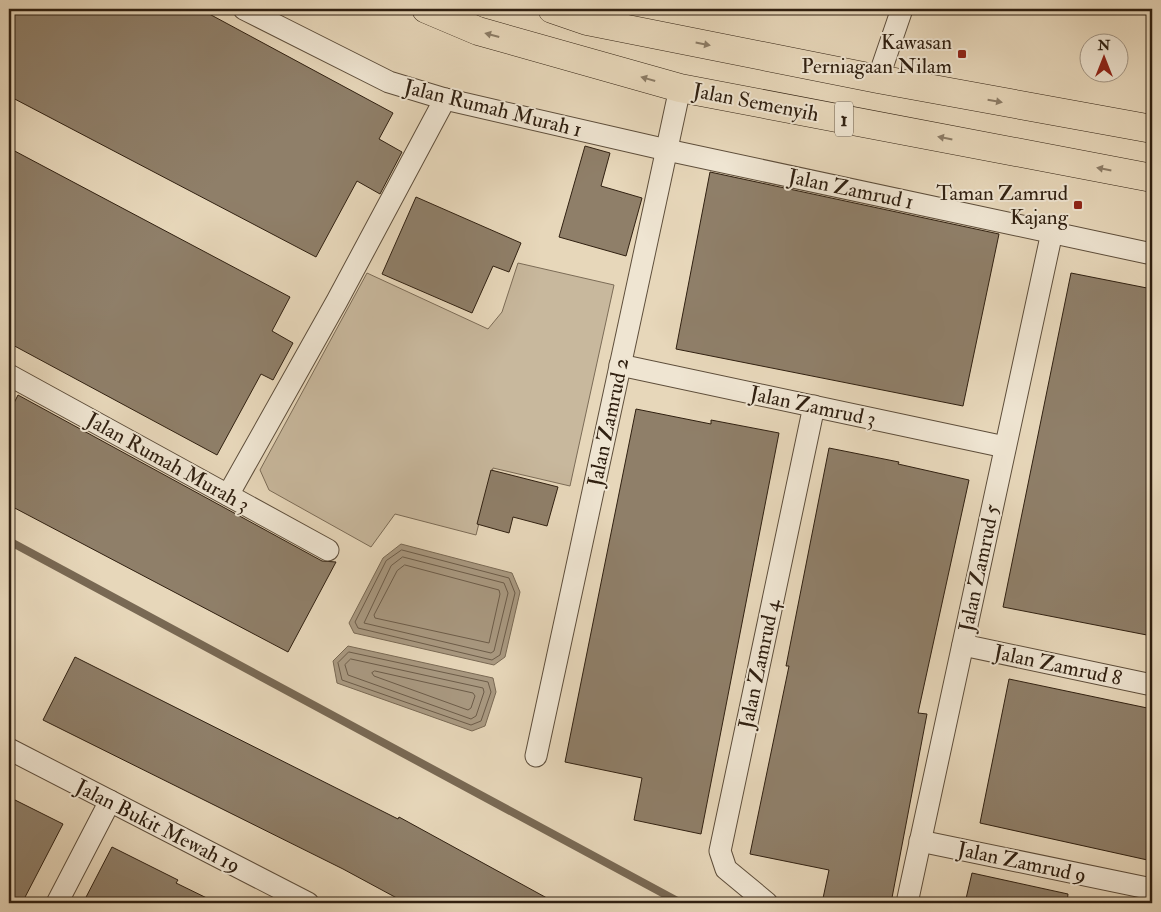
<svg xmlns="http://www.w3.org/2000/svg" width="1161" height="912" viewBox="0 0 1161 912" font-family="'IM FELL Double Pica',serif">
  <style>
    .green { fill: #c8b89d; stroke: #7c6c57 }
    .water { fill: #a99981; stroke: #796954 }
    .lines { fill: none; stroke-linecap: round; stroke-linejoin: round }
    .shore { stroke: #6c5c49; stroke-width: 1 }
    .stream { stroke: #796954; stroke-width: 8 }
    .building { fill: #8f7f69; stroke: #302011 }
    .minor-casing { stroke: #5e4e3b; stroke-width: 23 }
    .primary-casing { stroke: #302011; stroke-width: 29 }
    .minor { stroke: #efe5d2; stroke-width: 21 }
    .primary { stroke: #e7d7ba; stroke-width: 28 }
    .oneway { fill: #8c7c66 }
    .poi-dot { fill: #8f2418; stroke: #efe5d2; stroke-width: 2 }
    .labels { text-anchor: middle; stroke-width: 4; stroke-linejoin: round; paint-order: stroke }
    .shield { fill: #efe5d2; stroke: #695b4b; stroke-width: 1 }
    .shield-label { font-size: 20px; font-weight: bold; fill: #302011 }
    .poi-label { font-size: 21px; fill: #302011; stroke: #efe5d2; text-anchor: end }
    .street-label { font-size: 21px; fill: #302011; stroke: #efe5d2 }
  </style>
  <rect width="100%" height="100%" fill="#e7d7ba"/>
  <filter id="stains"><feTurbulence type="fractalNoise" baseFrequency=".004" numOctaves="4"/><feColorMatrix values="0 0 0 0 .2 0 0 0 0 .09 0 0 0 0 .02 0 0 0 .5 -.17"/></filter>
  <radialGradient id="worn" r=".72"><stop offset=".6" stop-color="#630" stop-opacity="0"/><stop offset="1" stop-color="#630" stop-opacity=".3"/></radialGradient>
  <!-- green -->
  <polygon class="green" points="518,263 614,285 570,486 493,468 476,535 395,514 371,547 269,490 260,470 367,273 488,329 502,312"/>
  <!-- water -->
  <g class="water">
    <polygon points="401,544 512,573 520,592 505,657 494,665 354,633 349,623 383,558"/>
    <polygon points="348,646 493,678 496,692 485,726 472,731 337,683 333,661"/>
  </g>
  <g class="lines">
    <!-- shore -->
    <g class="shore">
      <polygon points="402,550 509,578 515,593 500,655 492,660 358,628 355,622 386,561"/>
      <polygon points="403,557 504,583 508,593 494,651 491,653 364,623 391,566"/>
      <polygon points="405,565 499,590 500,594 489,643 375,618 374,615 397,571"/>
      <polygon points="349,652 488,682 491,692 481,721 471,725 342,680 338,663"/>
      <polygon points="351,659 483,688 484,692 476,716 471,719 348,675 345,665"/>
      <polygon points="375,671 473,693 475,696 471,708 468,710 374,676 372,673"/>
    </g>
    <!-- stream -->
    <polyline class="stream" points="9,541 681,903"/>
  </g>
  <!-- building -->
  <g class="building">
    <polygon points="9,9 200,9 393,113 379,139 402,152 380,194 357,181 316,257 9,96"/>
    <polygon points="585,146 610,153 601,186 642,198 626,256 559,237"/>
    <polygon points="9,148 290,297 272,331 293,343 273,380 261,374 217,455 9,343"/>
    <polygon points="710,172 999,234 963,406 676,349"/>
    <polygon points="416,197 521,243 509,272 493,266 472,313 382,274"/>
    <polygon points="1071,273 1152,289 1152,636 1003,607"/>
    <polygon points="18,395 322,561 336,562 288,652 9,505 9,413"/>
    <polygon points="636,409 711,424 711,420 779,433 701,834 634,820 642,778 565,762"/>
    <polygon points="829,448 899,462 898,464 969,480 918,713 927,714 891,903 822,903 829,870 750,854 789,666 786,666"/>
    <polygon points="491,470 558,487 547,526 513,517 509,533 477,524"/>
    <polygon points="75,657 398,819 399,817 556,903 406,903 343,869 43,720"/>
    <polygon points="1009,679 1152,709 1152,861 980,823"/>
    <polygon points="9,797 63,824 22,903 9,903"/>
    <polygon points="112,847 178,880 176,883 217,903 83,903"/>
    <polygon points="972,873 1068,894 1067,903 965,903"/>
  </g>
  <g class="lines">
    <!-- minor casing -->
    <g class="minor-casing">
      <g id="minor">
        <polyline points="244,9 389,82 445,99 667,150 1152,254"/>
        <polyline points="878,79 902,9"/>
        <polyline points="620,365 1005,447"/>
        <polyline points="9,375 328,550"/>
        <polyline points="228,495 337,301 445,99"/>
        <polyline points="963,645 1152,685"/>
        <polyline points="9,749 308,903"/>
        <polyline points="536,756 680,88"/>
        <polyline points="920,841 1152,889"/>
        <polyline points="57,903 110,801"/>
        <polyline points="767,903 726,869 720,851 814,406"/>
        <polyline points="907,903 1052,232"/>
      </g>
    </g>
    <!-- primary casing -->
    <g class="primary-casing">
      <g id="primary">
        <polyline points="426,9 478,31 680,88 1152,178"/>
        <polyline points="552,9 587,21 878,79 1152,129"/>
      </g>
    </g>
    <!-- minor -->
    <use href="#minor" class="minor"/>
    <!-- primary -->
    <use href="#primary" class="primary"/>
  </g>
  <!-- one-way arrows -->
  <defs><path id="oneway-solid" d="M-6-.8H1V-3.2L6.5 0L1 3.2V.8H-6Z" transform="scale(1.25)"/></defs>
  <g class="oneway">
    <use href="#oneway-solid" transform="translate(492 35) rotate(-165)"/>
    <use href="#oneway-solid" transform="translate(703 44) rotate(11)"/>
    <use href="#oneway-solid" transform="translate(648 79) rotate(-164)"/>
    <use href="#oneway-solid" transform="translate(995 101) rotate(10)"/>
    <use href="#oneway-solid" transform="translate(945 138) rotate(-169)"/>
    <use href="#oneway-solid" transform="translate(1104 169) rotate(-169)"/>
  </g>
  <!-- markers -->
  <g class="poi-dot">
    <rect x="957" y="49" width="10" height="10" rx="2.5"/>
    <rect x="1073" y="200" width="10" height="10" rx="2.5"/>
  </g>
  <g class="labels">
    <!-- shield labels -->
    <rect class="shield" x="835" y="101.5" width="18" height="35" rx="4"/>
    <g class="shield-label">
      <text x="844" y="126">1</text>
    </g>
    <!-- poi labels -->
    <g class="poi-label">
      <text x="952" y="49">Kawasan<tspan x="952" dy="24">Perniagaan Nilam</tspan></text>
      <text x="1068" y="200">Taman Zamrud<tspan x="1068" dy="24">Kajang</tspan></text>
    </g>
    <!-- street labels -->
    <g class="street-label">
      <text transform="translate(756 102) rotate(11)" y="7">Jalan Semenyih</text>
      <text transform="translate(493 108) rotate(14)" y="7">Jalan Rumah Murah 1</text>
      <text transform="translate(851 189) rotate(12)" y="7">Jalan Zamrud 1</text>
      <text transform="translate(813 406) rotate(12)" y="7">Jalan Zamrud 3</text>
      <text transform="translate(608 422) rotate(-78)" y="7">Jalan Zamrud 2</text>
      <text transform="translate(168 462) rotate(29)" y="7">Jalan Rumah Murah 3</text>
      <text transform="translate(979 568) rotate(-78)" y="7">Jalan Zamrud 5</text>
      <text transform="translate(759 664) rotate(-78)" y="7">Jalan Zamrud 4</text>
      <text transform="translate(1058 665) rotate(12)" y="7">Jalan Zamrud 8</text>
      <text transform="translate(158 826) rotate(27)" y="7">Jalan Bukit Mewah 19</text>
      <text transform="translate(1022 862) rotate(12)" y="7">Jalan Zamrud 9</text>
    </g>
  </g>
  <!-- margin -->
  <rect width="1161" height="912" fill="none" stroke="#e7d7ba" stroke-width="30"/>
  <rect x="10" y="10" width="1141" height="892" fill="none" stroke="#302011" stroke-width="2.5"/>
  <rect x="15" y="15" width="1131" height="882" fill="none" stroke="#302011"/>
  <!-- north arrow -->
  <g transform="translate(1104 58)"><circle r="24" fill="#efe5d2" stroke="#a39685"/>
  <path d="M0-4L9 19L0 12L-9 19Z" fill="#8f2418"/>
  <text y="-8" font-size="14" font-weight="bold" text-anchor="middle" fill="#302011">N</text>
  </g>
  <rect width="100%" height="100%" filter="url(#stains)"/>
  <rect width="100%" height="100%" fill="url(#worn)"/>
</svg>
